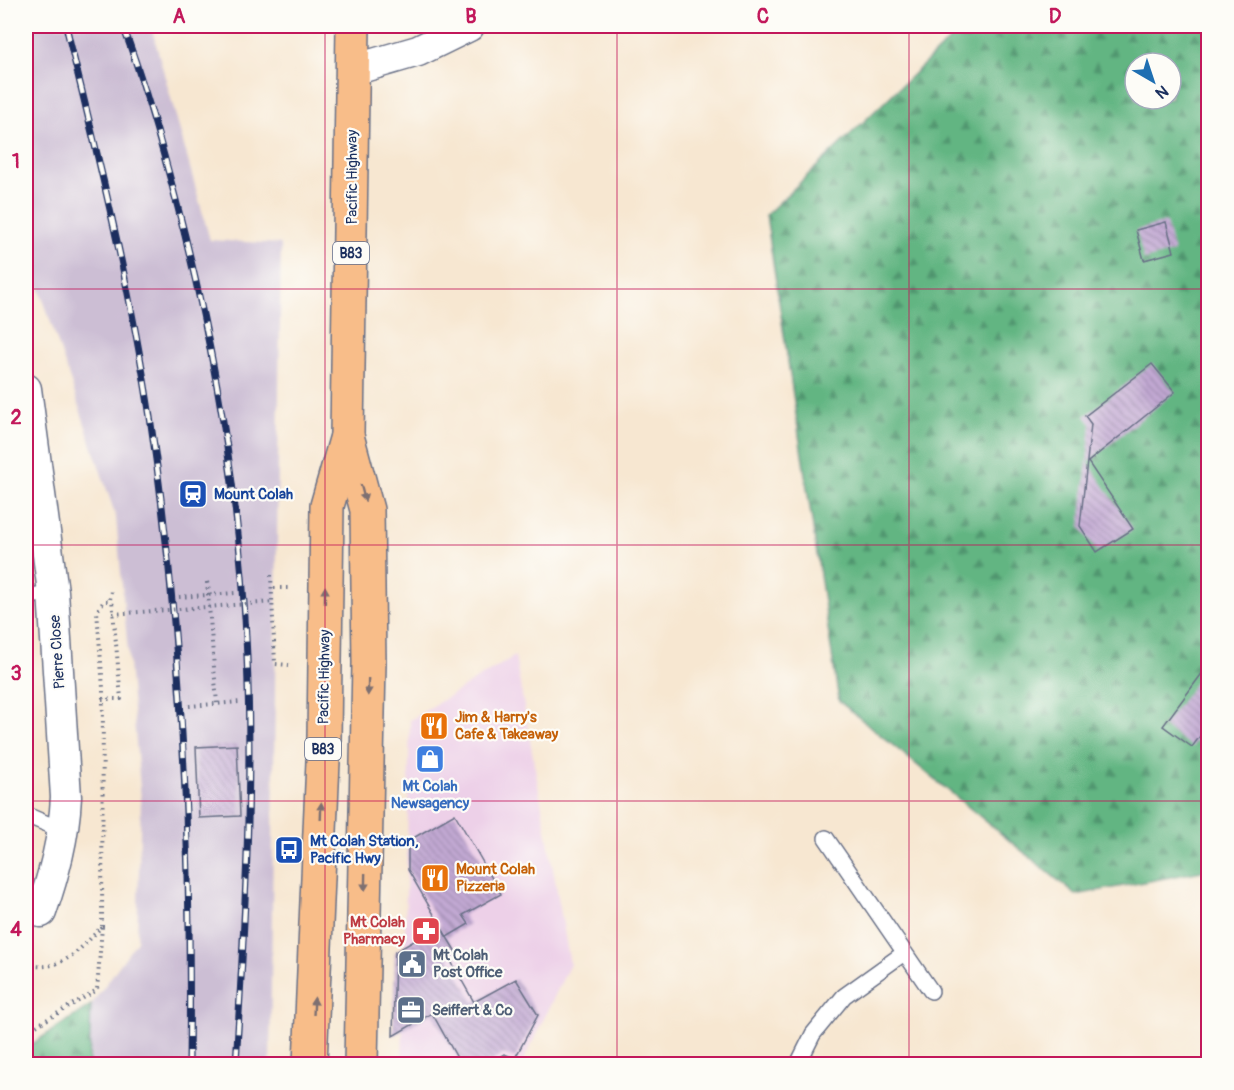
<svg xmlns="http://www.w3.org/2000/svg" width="1234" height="1090" viewBox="0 0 1234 1090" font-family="Pangolin,sans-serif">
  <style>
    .built { fill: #edd0e8 }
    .railway { fill: #ccbed4 }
    .forest { fill: url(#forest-firs); stroke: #3e7270; stroke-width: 1.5; fill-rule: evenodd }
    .building { fill: url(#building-back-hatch) }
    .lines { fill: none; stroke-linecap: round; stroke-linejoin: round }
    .service-casing { stroke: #686f86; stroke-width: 18 }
    .minor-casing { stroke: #686f86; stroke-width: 33 }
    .primary-casing { stroke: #686f86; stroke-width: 36 }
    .path { stroke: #686f86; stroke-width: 4; stroke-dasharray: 1.5 4.5; stroke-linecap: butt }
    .service { stroke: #fff; stroke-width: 15 }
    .minor { stroke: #fff; stroke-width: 30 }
    .primary { stroke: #f8bd89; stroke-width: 33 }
    .rail-casing { stroke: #1b2f5e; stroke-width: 7 }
    .rail { stroke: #fdfcf7; stroke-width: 4.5; stroke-dasharray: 14; stroke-linecap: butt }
    .path-bridge { stroke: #686f86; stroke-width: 4; stroke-dasharray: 1.5 4.5; stroke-linecap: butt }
    .oneway { fill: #7e6f71 }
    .grid { fill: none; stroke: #c2185b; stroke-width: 1.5; stroke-opacity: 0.55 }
    .labels { text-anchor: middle; stroke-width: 4.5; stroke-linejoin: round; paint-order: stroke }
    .shield { fill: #fdfcf7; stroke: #5f6c8c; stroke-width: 1.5 }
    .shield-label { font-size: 14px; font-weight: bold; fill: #1b2f5e }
    .street-label { font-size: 15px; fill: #1b2f5e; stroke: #fdfcf7 }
    .transit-label { font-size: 15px; font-weight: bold; fill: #164399; stroke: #fdfcf7; text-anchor: start }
    .food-label { font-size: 15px; font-weight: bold; fill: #c56008; stroke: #fdfcf7; text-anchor: start }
    .shop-label { font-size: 15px; font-weight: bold; fill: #366cbe; stroke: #fdfcf7 }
    .health-label { font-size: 15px; font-weight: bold; fill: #be3a42; stroke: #fdfcf7; text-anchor: end }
    .service-label { font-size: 15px; font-weight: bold; fill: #4e5e75; stroke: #fdfcf7; text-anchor: start }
    .neatline { fill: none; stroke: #c2185b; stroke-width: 2 }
    .grid-label { font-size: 20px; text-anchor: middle; font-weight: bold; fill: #c2185b }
  </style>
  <defs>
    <pattern id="forest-firs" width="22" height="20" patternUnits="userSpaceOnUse" patternTransform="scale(1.5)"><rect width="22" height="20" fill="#62b582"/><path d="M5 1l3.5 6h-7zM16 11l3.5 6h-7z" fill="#50946e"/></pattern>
    <pattern id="building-back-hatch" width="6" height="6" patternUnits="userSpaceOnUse" patternTransform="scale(1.5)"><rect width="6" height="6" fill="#c2a9d3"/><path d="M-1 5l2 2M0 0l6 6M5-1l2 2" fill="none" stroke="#9d8aae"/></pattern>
  </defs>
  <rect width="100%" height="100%" fill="#fdfcf7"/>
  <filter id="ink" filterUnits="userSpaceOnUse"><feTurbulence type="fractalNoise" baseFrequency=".0167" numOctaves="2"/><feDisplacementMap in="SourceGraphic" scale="12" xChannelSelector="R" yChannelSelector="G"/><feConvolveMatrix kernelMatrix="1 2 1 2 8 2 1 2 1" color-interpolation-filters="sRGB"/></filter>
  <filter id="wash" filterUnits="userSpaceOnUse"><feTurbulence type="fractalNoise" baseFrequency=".008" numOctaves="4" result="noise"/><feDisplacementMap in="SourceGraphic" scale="24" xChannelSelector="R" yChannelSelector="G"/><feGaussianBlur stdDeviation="1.35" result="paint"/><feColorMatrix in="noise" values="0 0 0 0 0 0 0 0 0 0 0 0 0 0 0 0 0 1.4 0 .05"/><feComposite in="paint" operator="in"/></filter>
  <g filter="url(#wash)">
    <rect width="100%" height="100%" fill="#f7e7d1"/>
    <!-- built -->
    <polygon class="built" points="515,656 570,964 522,1064 402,1064 410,720"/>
    <!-- railway -->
    <polygon class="railway" points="26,26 151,26 210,240 281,244 270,1064 89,1064 91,1005 137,941 141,799 116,517 26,248"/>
    <!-- forest -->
    <g class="forest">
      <path d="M964,26H1208V870L1076,895L839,701L766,215ZM1135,63H1171V99H1135Z"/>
      <polygon points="91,1005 89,1064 26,1064 26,1048"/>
    </g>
    <g id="blocks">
      <!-- building -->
      <g class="building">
        <polygon points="1166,222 1174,252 1144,260 1136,230"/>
        <polygon points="1152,364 1175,392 1088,462 1133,529 1097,552 1080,526 1091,424 1085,416"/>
        <polygon points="1209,664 1209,724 1192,747 1163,726"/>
        <polygon points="237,745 240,816 199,818 196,747"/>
        <polygon points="455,814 501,894 463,915 469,924 447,937 408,870 408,841"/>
        <polygon points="440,926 456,952 448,956 474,1002 516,979 538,1015 515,1058 504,1054 486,1065 461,1065 432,1013 393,1036 395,952"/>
      </g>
    </g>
  </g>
  <g filter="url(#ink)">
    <use href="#blocks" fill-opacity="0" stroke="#686f86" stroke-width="1.5"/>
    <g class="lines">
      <!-- service casing -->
      <g class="service-casing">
        <g id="service">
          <polyline points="26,597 53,592"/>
          <polyline points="26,815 64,831"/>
          <polyline points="826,838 931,991"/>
          <polyline points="798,1064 813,1034 844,996 904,953"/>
        </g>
      </g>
      <!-- minor casing -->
      <g class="minor-casing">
        <g id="minor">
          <polyline points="353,70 418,51 469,26"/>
          <path d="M26,389L53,592L66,797C64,838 54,874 41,912"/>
        </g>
      </g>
      <!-- primary casing -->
      <g class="primary-casing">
        <g id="primary">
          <polyline points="347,436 367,510 369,663 361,1064"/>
          <polyline points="310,1064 324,738 327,506 347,436 353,26"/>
        </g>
      </g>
      <!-- path -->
      <g class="path">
        <polyline points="271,575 275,664 289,665"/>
        <polyline points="207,582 210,595"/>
        <polyline points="274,588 290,588"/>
        <polyline points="179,597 235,593"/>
        <polyline points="209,606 217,704"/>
        <polyline points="102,699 121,699 112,599"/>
        <polyline points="189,706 240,702"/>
        <path d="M26,964C60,974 81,949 102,926L103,688L97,611L104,601H110L111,590"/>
        <polyline points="26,1032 97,990 102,927"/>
      </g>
      <!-- service -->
      <use href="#service" class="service"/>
      <!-- minor -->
      <use href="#minor" class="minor"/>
      <!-- primary -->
      <use href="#primary" class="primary"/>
      <!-- rail casing -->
      <g class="rail-casing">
        <g id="rail">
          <path d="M66,26C98,156 130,285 150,417C182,632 192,848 189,1064"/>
          <path d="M123,26C145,85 162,146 178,208C216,355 241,505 247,657C253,793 244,929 236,1064"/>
        </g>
      </g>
      <!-- rail -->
      <use href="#rail" class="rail"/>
      <!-- path-bridge -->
      <g class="path-bridge">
        <polyline points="207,582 209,606"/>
        <polyline points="113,614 274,602"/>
      </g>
    </g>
    <!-- one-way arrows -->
    <defs><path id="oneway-solid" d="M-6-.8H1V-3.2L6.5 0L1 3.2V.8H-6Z" transform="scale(1.5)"/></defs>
    <g class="oneway">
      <use href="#oneway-solid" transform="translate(363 493) rotate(75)"/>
      <use href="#oneway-solid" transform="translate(325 595) rotate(-89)"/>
      <use href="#oneway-solid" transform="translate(368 687) rotate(91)"/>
      <use href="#oneway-solid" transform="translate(321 811) rotate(-88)"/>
      <use href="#oneway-solid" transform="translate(365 882) rotate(91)"/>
      <use href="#oneway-solid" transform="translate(314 1006) rotate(-87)"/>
    </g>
  </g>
  <!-- grid -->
  <path class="grid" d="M325,26V1064M617,26V1064M909,26V1064M26,289H1208M26,545H1208M26,801H1208"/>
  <!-- icons -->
  <defs>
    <g id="station-square" transform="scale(1.5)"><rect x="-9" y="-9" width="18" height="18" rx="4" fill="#1a4fb4" stroke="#fdfcf7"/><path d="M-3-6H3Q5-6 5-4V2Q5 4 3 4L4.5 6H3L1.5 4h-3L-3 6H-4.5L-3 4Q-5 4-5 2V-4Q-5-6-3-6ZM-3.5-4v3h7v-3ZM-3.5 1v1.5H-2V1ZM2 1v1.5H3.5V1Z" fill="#fff"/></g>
    <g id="restaurant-square" transform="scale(1.5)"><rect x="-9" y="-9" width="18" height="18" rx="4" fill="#e8710a" stroke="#fdfcf7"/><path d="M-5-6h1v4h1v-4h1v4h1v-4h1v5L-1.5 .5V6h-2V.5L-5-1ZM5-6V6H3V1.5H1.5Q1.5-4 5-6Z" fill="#fff"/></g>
    <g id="shop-square" transform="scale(1.5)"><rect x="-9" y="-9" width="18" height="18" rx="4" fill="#3f7fe0" stroke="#fdfcf7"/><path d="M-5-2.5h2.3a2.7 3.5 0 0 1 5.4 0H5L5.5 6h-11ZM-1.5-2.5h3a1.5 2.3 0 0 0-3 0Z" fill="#fff"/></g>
    <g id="bus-square" transform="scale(1.5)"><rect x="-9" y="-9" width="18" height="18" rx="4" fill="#1a4fb4" stroke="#fdfcf7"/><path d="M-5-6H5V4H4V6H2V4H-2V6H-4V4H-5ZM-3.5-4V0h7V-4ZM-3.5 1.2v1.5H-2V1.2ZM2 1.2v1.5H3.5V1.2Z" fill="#fff"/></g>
    <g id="pharmacy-square" transform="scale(1.5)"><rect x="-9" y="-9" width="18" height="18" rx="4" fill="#e0444e" stroke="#fdfcf7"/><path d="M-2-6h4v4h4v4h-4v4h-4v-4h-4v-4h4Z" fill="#fff"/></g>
    <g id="civic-square" transform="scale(1.5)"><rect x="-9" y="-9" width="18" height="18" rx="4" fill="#5c6f8a" stroke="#fdfcf7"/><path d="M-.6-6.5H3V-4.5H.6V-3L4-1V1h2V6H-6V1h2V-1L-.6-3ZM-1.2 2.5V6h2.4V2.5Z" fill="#fff"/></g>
    <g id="office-square" transform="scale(1.5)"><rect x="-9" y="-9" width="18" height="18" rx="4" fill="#5c6f8a" stroke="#fdfcf7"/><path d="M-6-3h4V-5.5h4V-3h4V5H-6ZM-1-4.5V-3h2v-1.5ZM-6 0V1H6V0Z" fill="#fff"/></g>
  </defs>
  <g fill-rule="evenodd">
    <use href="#station-square" x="193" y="494"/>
    <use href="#restaurant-square" x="434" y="726"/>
    <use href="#shop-square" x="430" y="759"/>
    <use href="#bus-square" x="289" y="850"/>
    <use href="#restaurant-square" x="435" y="878"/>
    <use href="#pharmacy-square" x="426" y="931"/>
    <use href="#civic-square" x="412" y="964"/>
    <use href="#office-square" x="411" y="1010"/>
  </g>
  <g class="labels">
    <!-- shield labels -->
    <g class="shield">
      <rect x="333" y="242" width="36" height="22" rx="4.5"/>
      <rect x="305" y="738" width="36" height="22" rx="4.5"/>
    </g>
    <g class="shield-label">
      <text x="351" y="258">B83</text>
      <text x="323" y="754">B83</text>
    </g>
    <!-- street labels -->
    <g class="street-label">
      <text transform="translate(352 177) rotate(-90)" y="5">Pacific Highway</text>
      <text transform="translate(57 652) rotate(-94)" y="5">Pierre Close</text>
      <text transform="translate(324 677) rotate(-89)" y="5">Pacific Highway</text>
    </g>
    <!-- transit labels -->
    <g class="transit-label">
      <text x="214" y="499">Mount Colah</text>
      <text x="310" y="846">Mt Colah Station,<tspan x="310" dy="17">Pacific Hwy</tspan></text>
    </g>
    <!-- food labels -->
    <g class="food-label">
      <text x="455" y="722">Jim &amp; Harry's<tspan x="455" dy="17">Cafe &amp; Takeaway</tspan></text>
      <text x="456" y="874">Mount Colah<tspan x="456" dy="17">Pizzeria</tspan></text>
    </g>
    <!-- shop labels -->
    <g class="shop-label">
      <text x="430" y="791">Mt Colah<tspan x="430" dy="17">Newsagency</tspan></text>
    </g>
    <!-- health labels -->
    <g class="health-label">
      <text x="405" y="927">Mt Colah<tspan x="405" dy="17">Pharmacy</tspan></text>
    </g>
    <!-- service labels -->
    <g class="service-label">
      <text x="433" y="960">Mt Colah<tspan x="433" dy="17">Post Office</tspan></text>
      <text x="432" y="1015">Seiffert &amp; Co</text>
    </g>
  </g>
  <!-- margin -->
  <rect width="1234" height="1090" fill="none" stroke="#fdfcf7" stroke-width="66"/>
  <!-- north arrow -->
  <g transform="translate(1153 81) rotate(141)"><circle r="28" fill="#fdfcf7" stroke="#a3aaba" stroke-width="1.5"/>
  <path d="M0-4.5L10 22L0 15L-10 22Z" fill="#1f6fb2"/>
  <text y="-9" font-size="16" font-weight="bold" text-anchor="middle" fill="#1b2f5e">N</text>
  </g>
  <rect x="33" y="33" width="1168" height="1024" class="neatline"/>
  <g class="grid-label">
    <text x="179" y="23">A</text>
    <text x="471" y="23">B</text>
    <text x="763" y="23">C</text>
    <text x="1055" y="23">D</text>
    <text x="16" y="168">1</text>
    <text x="16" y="424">2</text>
    <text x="16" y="680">3</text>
    <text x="16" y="936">4</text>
  </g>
</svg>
